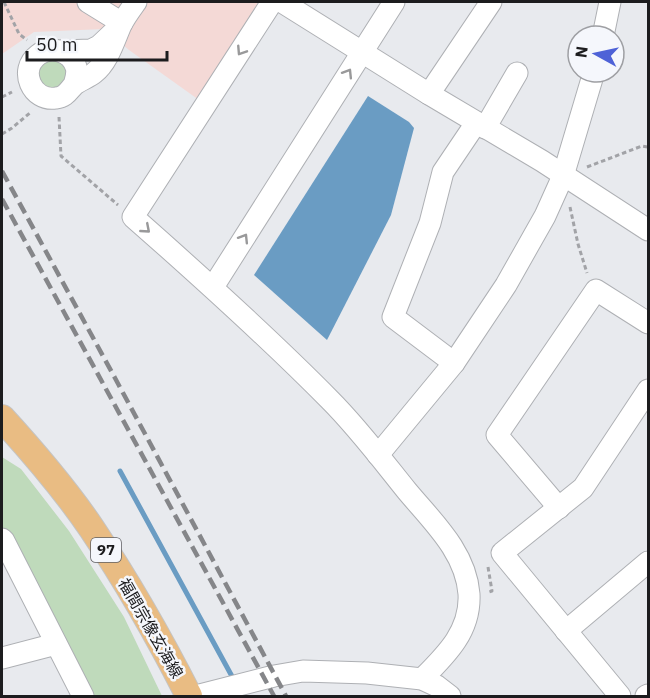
<svg xmlns="http://www.w3.org/2000/svg" width="650" height="698" viewBox="0 0 650 698" font-family="'IBM Plex Sans','Noto Sans JP',sans-serif">
  <style>
    .commercial { fill: #f4d9d6 }
    .green { fill: #bfdabb }
    .water { fill: #6a9cc3 }
    .lines { fill: none; stroke-linecap: round; stroke-linejoin: round }
    .stream { stroke: #6a9cc3; stroke-width: 5 }
    .minor-casing { stroke: #aeb0b4; stroke-width: 23 }
    .major-casing { stroke: #c4c4c4; stroke-width: 28 }
    .path { stroke: #a2a3a7; stroke-width: 3; stroke-dasharray: 4.5 3; stroke-linecap: butt }
    .minor { stroke: #fff; stroke-width: 21 }
    .major { stroke: #e9bc83; stroke-width: 26 }
    .rail { stroke: #858689; stroke-width: 4.5; stroke-dasharray: 12 6; stroke-linecap: butt }
    .oneway { stroke: #99999a }
    .labels { text-anchor: middle; stroke-width: 5; stroke-linejoin: round; paint-order: stroke }
    .shield { fill: #f5f7fc; stroke: #5d5e61; stroke-width: 1.5 }
    .shield-label { font-size: 15px; font-weight: bold; fill: #1c1c1e }
    .street-label { font-size: 16px; fill: #1c1c1e; stroke: #f5f7fc }
  </style>
  <rect width="100%" height="100%" fill="#e8eaee"/>
  <!-- commercial -->
  <polygon class="commercial" points="2,2 257,2 259,7 199,100 129,50 104,29 34,32 2,54"/>
  <!-- green -->
  <g class="green">
    <polygon points="47,58 62,60 69,72 64,85 51,90 39,82 37,68"/>
    <polygon points="2,457 21,469 69,531 124,617 162,696 92,696 10,534 2,528"/>
  </g>
  <!-- water -->
  <polygon class="water" points="368,96 409,122 414,128 391,215 327,340 254,275"/>
  <g class="lines">
    <!-- stream -->
    <polyline class="stream" points="120,471 234,680"/>
    <!-- minor casing -->
    <g class="minor-casing">
      <g id="minor">
        <polyline points="88,2 122,23"/>
        <path d="M272,2L133,217C200,276 267,336 330,400C358,428 382,460 407,491C432,521 466,552 469,594C471,631 446,655 422,679"/>
        <polyline points="282,2 429,94 542,161 648,230"/>
        <polyline points="603,36 610,2"/>
        <polyline points="61,51 91,50 99,46 116,30"/>
        <path d="M74,85C76,78 78,73 76,67C71,51 51,45 38,55C18,70 32,102 56,98C66,97 68,91 74,85C80,80 88,78 94,73C108,62 114,41 121,25C125,17 131,9 136,2"/>
        <polyline points="429,94 491,2"/>
        <polyline points="485,128 517,73"/>
        <polyline points="213,287 394,2"/>
        <polyline points="454,363 393,317 430,223 443,172 476,123"/>
        <polyline points="378,455 454,363 506,285 545,216 563,176 594,72"/>
        <polyline points="559,508 497,435 596,290 648,323"/>
        <polyline points="2,539 4,541 83,696"/>
        <polyline points="566,631 648,562"/>
        <polyline points="2,658 56,644"/>
        <polyline points="196,696 274,676 303,671 367,673 422,679 437,686 450,696"/>
        <polyline points="620,696 502,553 583,488 648,390"/>
        <polyline points="646,696 648,695"/>
      </g>
    </g>
    <!-- major casing -->
    <g class="major-casing">
      <path id="major" d="M2,418C34,453 65,489 92,529C128,583 160,639 189,696"/>
    </g>
    <!-- path -->
    <g class="path">
      <polyline points="4,2 19,34 27,40"/>
      <polyline points="2,97 12,92"/>
      <polyline points="59,117 61,156 118,205"/>
      <polyline points="2,134 12,128 31,112"/>
      <polyline points="587,167 642,146 648,147"/>
      <polyline points="570,207 578,244 587,273"/>
      <polyline points="488,567 492,591 489,592"/>
    </g>
    <!-- minor -->
    <use href="#minor" class="minor"/>
    <!-- major -->
    <use href="#major" class="major"/>
    <!-- rail -->
    <g class="rail">
      <polyline points="2,171 115,378 286,696"/>
      <polyline points="2,199 274,696"/>
    </g>
  </g>
  <!-- one-way arrows -->
  <defs><path id="oneway-chevron" d="M-2-3.5L2.5 0L-2 3.5" fill="none" stroke-width="1.6" stroke-linecap="round" stroke-linejoin="round" transform="scale(1.5)"/></defs>
  <g class="oneway">
    <use href="#oneway-chevron" transform="translate(241 51) rotate(123)"/>
    <use href="#oneway-chevron" transform="translate(348 73) rotate(-58)"/>
    <use href="#oneway-chevron" transform="translate(146 229) rotate(41)"/>
    <use href="#oneway-chevron" transform="translate(244 238) rotate(-58)"/>
  </g>
  <g class="labels">
    <!-- shield labels -->
    <rect class="shield" x="91" y="538" width="30" height="24" rx="4.5"/>
    <g class="shield-label">
      <text x="106" y="555">97</text>
    </g>
    <!-- street labels -->
    <g class="street-label">
      <text transform="translate(151 628) rotate(60)" y="6">福間宗像玄海線</text>
    </g>
  </g>
  <!-- border -->
  <rect width="650" height="698" fill="none" stroke="#1c1c1e" stroke-width="6"/>
  <!-- north arrow -->
  <g transform="translate(596 54) rotate(278)"><circle r="28" fill="#f5f7fc" stroke="#9e9fa3" stroke-width="1.5"/>
  <path d="M0-4.5L10 22L0 15L-10 22Z" fill="#4e62d7"/>
  <text y="-9" font-size="16" font-weight="bold" text-anchor="middle" fill="#1c1c1e">N</text>
  </g>
  <!-- scale -->
  <path d="M27 51v9h140v-9" fill="none" stroke="#1c1c1e" stroke-width="3"/>
  <text x="36" y="51" font-size="18" fill="#1c1c1e" stroke="#f5f7fc" stroke-width="4.5" paint-order="stroke">50 m</text>
</svg>
